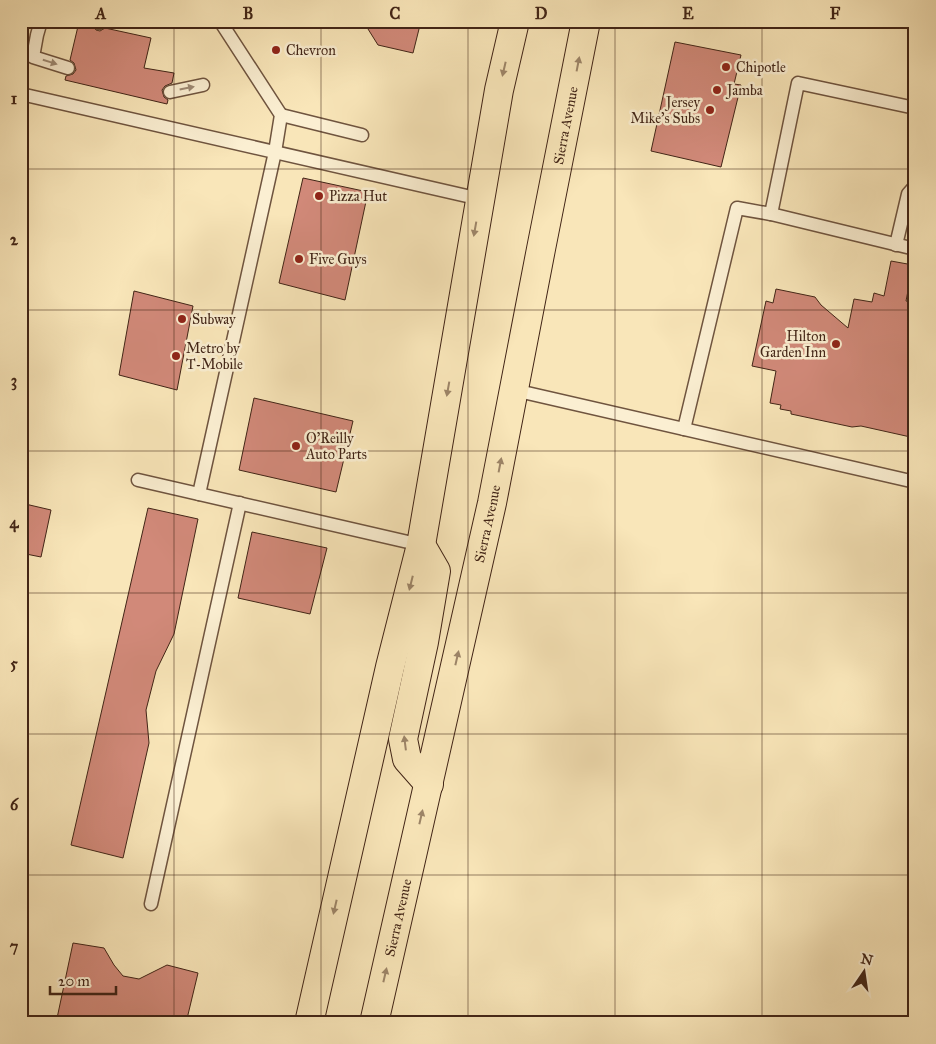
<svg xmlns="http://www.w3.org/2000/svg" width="936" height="1044" viewBox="0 0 936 1044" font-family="'IM FELL Great Primer',serif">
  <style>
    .building { fill: #d18979; stroke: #412416 }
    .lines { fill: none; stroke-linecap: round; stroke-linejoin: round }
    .lane-casing { stroke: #6f543f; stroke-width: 15 }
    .primary-casing { stroke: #412416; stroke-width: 30 }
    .lane { stroke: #fbefd2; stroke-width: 12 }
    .primary { stroke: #f9e6b9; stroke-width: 28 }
    .oneway { fill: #9e8a74 }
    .oneway2 { fill: #9d8568 }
    .grid { fill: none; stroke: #412416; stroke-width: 1; stroke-opacity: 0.55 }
    .poi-dot { fill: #8f2418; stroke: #fbefd2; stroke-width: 2 }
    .labels { text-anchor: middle; stroke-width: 5; stroke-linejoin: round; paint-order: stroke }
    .poi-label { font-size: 14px; fill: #412416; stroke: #fbefd2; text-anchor: start }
    .street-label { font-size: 14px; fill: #412416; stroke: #fbefd2 }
    .neatline { fill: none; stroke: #412416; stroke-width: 2 }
    .grid-label { font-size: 16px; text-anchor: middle; font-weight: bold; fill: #412416 }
  </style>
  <rect width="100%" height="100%" fill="#f9e6b9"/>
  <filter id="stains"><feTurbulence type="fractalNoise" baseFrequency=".004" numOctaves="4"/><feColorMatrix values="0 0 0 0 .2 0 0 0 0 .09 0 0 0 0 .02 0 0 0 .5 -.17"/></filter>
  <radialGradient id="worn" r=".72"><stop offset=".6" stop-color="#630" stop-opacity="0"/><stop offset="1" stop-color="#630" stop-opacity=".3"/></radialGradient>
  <!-- building -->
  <g class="building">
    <polygon points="363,21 421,21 413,53 378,45"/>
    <polygon points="79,22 91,25 96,30 100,31 105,28 151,38 144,68 174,73 172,83 165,86 162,90 164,97 168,100 167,104 65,80 66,76 73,74 76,70 74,63 70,60"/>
    <polygon points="675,42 741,55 734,84 741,85 721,167 651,151"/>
    <polygon points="303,178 368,192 345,300 279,283"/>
    <polygon points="891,261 913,265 906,301 915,303 915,438 861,426 852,427 791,414 791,411 780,409 781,405 770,403 776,371 752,366 766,301 773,303 776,289 815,297 821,305 848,328 854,299 872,302 874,293 884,296"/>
    <polygon points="134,291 193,306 177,390 119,375"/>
    <polygon points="254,398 353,421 336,492 239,470"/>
    <polygon points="21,503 51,510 41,557 21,553"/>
    <polygon points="148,508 198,519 174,634 156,671 146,710 149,743 123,858 71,845"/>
    <polygon points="252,532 327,548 310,614 238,598"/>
    <polygon points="73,943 104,948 114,965 123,976 139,979 167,965 198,973 186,1023 56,1023"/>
  </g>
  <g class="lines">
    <!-- lane casing -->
    <g class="lane-casing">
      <g id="lane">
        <polyline points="41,21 37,35 33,57 68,68"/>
        <polyline points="99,23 100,21"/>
        <polyline points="170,92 203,85"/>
        <polyline points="21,94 480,199"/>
        <polyline points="281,115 362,135"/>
        <polyline points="771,214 915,249"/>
        <polyline points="896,245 908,194 915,186"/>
        <polyline points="514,390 915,482"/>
        <polyline points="684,429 737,208 771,214 798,83 915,108"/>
        <polyline points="138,480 421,545"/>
        <polyline points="199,494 275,152 281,115 220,21"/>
        <polyline points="151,904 240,503"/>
      </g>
    </g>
    <!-- primary casing -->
    <g class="primary-casing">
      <g id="primary">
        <polyline points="421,545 436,571 424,642 403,739 407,759 429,784"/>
        <polyline points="309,1023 390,667 421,545 499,90 515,21"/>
        <path id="s1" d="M374,1023L492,503L541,249L586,21"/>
      </g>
    </g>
    <!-- lane -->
    <use href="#lane" class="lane"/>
    <!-- primary -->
    <use href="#primary" class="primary"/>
  </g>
  <!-- one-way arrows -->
  <defs><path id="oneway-solid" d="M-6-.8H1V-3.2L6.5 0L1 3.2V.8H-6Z" transform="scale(1.25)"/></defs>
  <g class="oneway">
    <use href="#oneway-solid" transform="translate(50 62) rotate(17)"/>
    <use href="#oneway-solid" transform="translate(187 88) rotate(-11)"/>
  </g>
  <g class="oneway2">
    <use href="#oneway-solid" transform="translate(578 64) rotate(-79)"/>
    <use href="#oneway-solid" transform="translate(504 69) rotate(103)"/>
    <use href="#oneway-solid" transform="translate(475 229) rotate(100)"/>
    <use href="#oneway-solid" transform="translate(448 389) rotate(100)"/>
    <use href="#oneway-solid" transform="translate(500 465) rotate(-79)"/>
    <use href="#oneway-solid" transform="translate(411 583) rotate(104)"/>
    <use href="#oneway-solid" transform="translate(457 658) rotate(-77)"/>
    <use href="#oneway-solid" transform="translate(405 743) rotate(-97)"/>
    <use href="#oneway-solid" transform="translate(421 817) rotate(-77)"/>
    <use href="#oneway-solid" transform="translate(335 907) rotate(103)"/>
    <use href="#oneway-solid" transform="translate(385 975) rotate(-77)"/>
  </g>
  <!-- grid -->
  <path class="grid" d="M174,21V1023M321,21V1023M468,21V1023M615,21V1023M762,21V1023M21,169H915M21,310H915M21,451H915M21,593H915M21,734H915M21,875H915"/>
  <!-- markers -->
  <g class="poi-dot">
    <circle cx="276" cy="50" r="5"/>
    <circle cx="726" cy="67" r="5"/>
    <circle cx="717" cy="90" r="5"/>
    <circle cx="710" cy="110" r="5"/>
    <circle cx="319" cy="196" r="5"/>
    <circle cx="299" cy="259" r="5"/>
    <circle cx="182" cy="319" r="5"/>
    <circle cx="836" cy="344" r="5"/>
    <circle cx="176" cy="356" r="5"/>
    <circle cx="296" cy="446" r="5"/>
  </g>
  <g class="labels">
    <!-- poi labels -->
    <g class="poi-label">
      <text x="286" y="55">Chevron</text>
      <text x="736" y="72">Chipotle</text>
      <text x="727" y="95">Jamba</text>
      <text x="700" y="107" text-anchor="end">Jersey<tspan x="700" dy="16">Mike's Subs</tspan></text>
      <text x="329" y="201">Pizza Hut</text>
      <text x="309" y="264">Five Guys</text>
      <text x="192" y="324">Subway</text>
      <text x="826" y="341" text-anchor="end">Hilton<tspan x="826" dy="16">Garden Inn</tspan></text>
      <text x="186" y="353">Metro by<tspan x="186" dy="16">T-Mobile</tspan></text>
      <text x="306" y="443">O'Reilly<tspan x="306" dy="16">Auto Parts</tspan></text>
    </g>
    <!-- street labels -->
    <g class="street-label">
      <text dy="5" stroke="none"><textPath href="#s1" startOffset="918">Sierra Avenue</textPath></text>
      <text dy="5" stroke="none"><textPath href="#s1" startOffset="512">Sierra Avenue</textPath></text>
      <text dy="5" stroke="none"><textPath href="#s1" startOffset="108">Sierra Avenue</textPath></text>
    </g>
  </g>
  <!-- margin -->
  <rect width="936" height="1044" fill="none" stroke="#f9e6b9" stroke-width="55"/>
  <!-- north arrow -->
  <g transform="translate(864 972) rotate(13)" stroke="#fbefd2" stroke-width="4" paint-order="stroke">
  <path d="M0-4L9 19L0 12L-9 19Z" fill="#412416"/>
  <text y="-8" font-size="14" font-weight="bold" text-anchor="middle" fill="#412416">N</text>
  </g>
  <!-- scale -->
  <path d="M50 986v8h66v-8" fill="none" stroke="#412416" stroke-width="2.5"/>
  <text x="58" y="986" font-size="15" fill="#412416" stroke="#fbefd2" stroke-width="4" paint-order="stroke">20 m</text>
  <rect x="28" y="28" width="880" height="988" class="neatline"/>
  <g class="grid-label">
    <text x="101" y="19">A</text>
    <text x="248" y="19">B</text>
    <text x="395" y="19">C</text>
    <text x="541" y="19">D</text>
    <text x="688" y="19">E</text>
    <text x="835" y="19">F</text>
    <text x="14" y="104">1</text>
    <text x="14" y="245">2</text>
    <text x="14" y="386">3</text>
    <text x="14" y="528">4</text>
    <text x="14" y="669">5</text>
    <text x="14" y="810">6</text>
    <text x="14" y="952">7</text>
  </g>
  <rect width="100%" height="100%" filter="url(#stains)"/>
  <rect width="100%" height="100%" fill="url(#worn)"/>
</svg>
